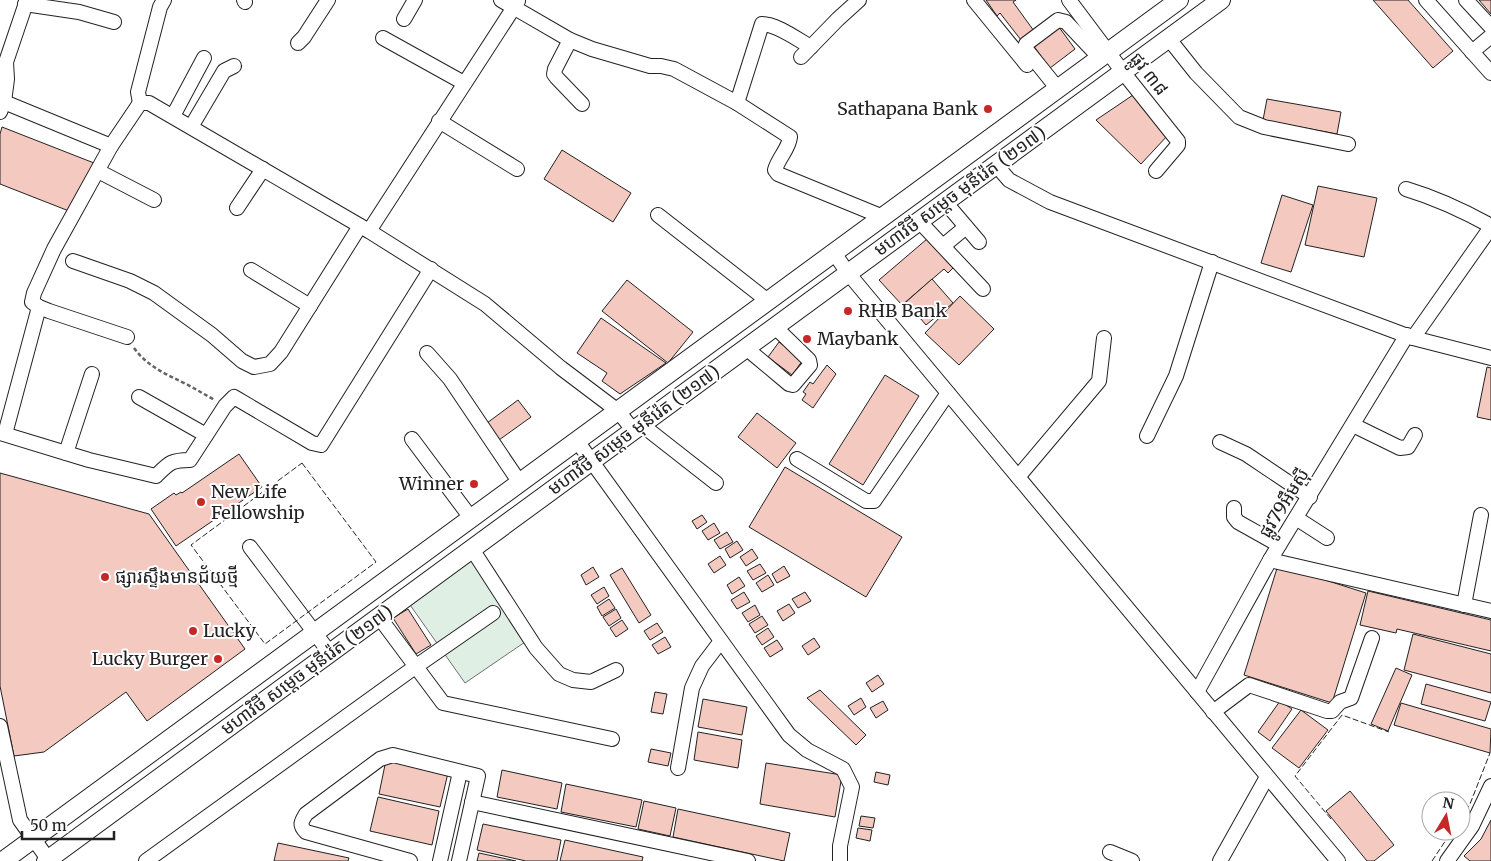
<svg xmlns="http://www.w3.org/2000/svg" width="1491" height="861" viewBox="0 0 1491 861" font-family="Merriweather,'Noto Sans Khmer',serif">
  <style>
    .green { fill: #e0efe3; stroke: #6f6f6f }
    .building { fill: #f3c9c0; stroke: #222 }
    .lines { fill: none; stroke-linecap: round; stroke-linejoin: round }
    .minor-casing { stroke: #222; stroke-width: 16 }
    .major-casing { stroke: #222; stroke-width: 20 }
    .path { stroke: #646464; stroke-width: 2.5; stroke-dasharray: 4 2.5; stroke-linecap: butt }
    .minor { stroke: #fff; stroke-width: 14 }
    .major { stroke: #fff; stroke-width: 18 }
    .fence { stroke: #222; stroke-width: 1; stroke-dasharray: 6 2.5; stroke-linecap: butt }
    .poi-dot { fill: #c62828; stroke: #fff; stroke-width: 2 }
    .labels { text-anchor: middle; stroke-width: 4; stroke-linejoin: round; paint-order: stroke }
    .street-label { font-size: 18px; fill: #222; stroke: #fff }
    .poi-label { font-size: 18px; fill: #222; stroke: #fff; text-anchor: start }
  </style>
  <rect width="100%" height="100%" fill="#fff"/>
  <!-- green -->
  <polygon class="green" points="470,557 528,640 465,683 408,602"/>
  <!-- building -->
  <g class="building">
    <polygon points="986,0 1016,0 1013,2 1034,31 1021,40 1000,13 997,16"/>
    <polygon points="1373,0 1408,0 1453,51 1433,68"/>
    <polygon points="1479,0 1491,0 1491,14"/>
    <polygon points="1056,23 1075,49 1050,68 1030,41"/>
    <polygon points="1133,95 1168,135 1141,164 1096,120"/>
    <polygon points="1267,99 1341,112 1337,134 1263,120"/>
    <polygon points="2,127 94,163 69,211 0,184 0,134"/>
    <polygon points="562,150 631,193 613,222 544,179"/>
    <polygon points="1318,186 1377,198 1364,257 1305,245"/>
    <polygon points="1282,195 1313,205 1291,272 1261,263"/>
    <polygon points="927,239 953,268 948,273 944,269 902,305 879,280"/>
    <polygon points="932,279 953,303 926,325 906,302"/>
    <polygon points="627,280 693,332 668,363 602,311"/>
    <polygon points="960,296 994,329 959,365 925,333"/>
    <polygon points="601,318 666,363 620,394 602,381 607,373 577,353"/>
    <polygon points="779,342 803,360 792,375 768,357"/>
    <polygon points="827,365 836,374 813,408 802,400 806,394 803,392 810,382 813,384"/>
    <polygon points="1487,367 1491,368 1491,420 1477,417"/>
    <polygon points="885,375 919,396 863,485 829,464"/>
    <polygon points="518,400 531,417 499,440 487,423"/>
    <polygon points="757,413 796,443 777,468 738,437"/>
    <polygon points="239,454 262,487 176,546 151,509 174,493 176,495 181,492 182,493"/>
    <polygon points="785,467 902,537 866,597 749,527"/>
    <polygon points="0,473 149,514 245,649 147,721 126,692 44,752 14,756 0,686"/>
    <polygon points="702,515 707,522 697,529 692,521"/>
    <polygon points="714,523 720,533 708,540 702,531"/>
    <polygon points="727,532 733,542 720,549 714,540"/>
    <polygon points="737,541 743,550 730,558 725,549"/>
    <polygon points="752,549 758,558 746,566 740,557"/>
    <polygon points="720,556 726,565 714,573 708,564"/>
    <polygon points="760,564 766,573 753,580 747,571"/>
    <polygon points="1278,565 1366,593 1332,703 1244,675"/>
    <polygon points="784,566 790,576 777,583 772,574"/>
    <polygon points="593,567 599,577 586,585 581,575"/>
    <polygon points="622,568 651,615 639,623 610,575"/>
    <polygon points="768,575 774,585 762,592 756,583"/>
    <polygon points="739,577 745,586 732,594 727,585"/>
    <polygon points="604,587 609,596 597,604 591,595"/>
    <polygon points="1368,591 1491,620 1491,651 1397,629 1396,633 1360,625"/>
    <polygon points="744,592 750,602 737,609 731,600"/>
    <polygon points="805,592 811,601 798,608 792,599"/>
    <polygon points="609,599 615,608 602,616 597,607"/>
    <polygon points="789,604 795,613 783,621 777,611"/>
    <polygon points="755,605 760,615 748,622 742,613"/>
    <polygon points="408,609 431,645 416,654 393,618"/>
    <polygon points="616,609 621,618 609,626 603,617"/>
    <polygon points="762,616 768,625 755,633 749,624"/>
    <polygon points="622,620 628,629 616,637 610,628"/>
    <polygon points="657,623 663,632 650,640 644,631"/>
    <polygon points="768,628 774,637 762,645 756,636"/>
    <polygon points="1413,634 1491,654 1491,693 1404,670"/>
    <polygon points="665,637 671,647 658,654 652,645"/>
    <polygon points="814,638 820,647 808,655 802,646"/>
    <polygon points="777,640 783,649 770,657 764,648"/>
    <polygon points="1396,668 1412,675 1388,731 1371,724"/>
    <polygon points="878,675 884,684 872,692 866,683"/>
    <polygon points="1426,684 1491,702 1485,721 1421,704"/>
    <polygon points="820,690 866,735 856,745 807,698"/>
    <polygon points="655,692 667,694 663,714 651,712"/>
    <polygon points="861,698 866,707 854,715 848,706"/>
    <polygon points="703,699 747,707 742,735 698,727"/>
    <polygon points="883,701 888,710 876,718 870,708"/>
    <polygon points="1280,701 1292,709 1270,741 1258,732"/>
    <polygon points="1401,703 1491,729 1490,753 1394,725"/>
    <polygon points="1301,710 1328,730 1299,768 1272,748"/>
    <polygon points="698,732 742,740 738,768 694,760"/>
    <polygon points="651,749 671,753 668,766 648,762"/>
    <polygon points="386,760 448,773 440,807 379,794"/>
    <polygon points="766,763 842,775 835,817 760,804"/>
    <polygon points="502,770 562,783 557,809 497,797"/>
    <polygon points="876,772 890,775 888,785 874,782"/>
    <polygon points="566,784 642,800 636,827 561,812"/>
    <polygon points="1350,791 1394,845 1374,861 1367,861 1326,811"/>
    <polygon points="378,797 439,811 432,845 370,831"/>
    <polygon points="644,801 676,808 670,836 638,829"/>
    <polygon points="678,809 790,833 784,861 673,837"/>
    <polygon points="861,816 875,818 873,828 859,826"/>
    <polygon points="1491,820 1491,861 1470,861 1464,856 1481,839"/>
    <polygon points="483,824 561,840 557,861 526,861 477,850"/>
    <polygon points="858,828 872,830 870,841 856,838"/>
    <polygon points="565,840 643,857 642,861 560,861"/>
    <polygon points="278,843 349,858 348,861 274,861"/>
    <polygon points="479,853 516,861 477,861"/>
  </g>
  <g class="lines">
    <!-- minor casing -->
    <g class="minor-casing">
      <g id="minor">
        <polyline points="244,0 245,2"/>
        <path d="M501,0L570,40L592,49L650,66H661L674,69L737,103L790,137C789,149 778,158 775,170L778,174L883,217"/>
        <polyline points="974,0 1027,65"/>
        <polyline points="1069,0 1123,72 1178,141 1178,145 1156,171"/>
        <polyline points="1426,0 1491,73"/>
        <polyline points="1466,0 1491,27"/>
        <polyline points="25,4 79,12 114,22"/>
        <polyline points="404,19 415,0"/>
        <polyline points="383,38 464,83"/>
        <polyline points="1169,39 1196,73 1239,117 1264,127 1348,144"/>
        <polyline points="570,40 555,69 554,74 557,78 582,104"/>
        <polyline points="298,43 304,37 328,0"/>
        <polyline points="1472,52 1491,36"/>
        <polyline points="801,57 838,19 859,0"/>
        <polyline points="1058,89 1025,48 1026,44 1058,20 1066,22 1100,58"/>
        <polyline points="4,102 111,146"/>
        <polyline points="140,103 149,103 369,231 485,304 561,368 618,411 633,430"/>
        <polyline points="140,103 138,92 160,7 164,0"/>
        <path d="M737,103L762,24C777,24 798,40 811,47"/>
        <polyline points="0,112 4,102 7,79 6,62 27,0"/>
        <polyline points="173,116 204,58"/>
        <polyline points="439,121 517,169"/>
        <polyline points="191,127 224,71 234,66"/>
        <polyline points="996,165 1009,180 1050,202 1413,338 1491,358"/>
        <polyline points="98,171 154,200"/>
        <path d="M1406,189C1436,198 1464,211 1491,226"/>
        <polyline points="945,202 979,242"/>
        <polyline points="237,208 263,169"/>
        <polyline points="658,215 768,301"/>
        <polyline points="919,221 983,289"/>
        <polyline points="369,231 518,1"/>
        <polyline points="943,246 966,227"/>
        <polyline points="834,253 848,273 1338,861"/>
        <polyline points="73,261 130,281 154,293 212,335 242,361 254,367 270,364 281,352 360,226"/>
        <polyline points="251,270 310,306"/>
        <polyline points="127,337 49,311 39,307 32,302 34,293 54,249 74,213 111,146 140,103"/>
        <polyline points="1413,338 1491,227"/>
        <polyline points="746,348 789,384 793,385 810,365 809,360 775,327"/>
        <polyline points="427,353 450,379 520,483"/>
        <polyline points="139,397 206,435"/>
        <polyline points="642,425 716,483"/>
        <polyline points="1353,425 1400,448 1408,447 1415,435"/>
        <path d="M0,433L89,460L156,476C169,463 171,460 190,460L225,406L234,397L312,443L321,445L431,269"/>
        <polyline points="5,434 39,307"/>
        <polyline points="1147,436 1176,376 1212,262"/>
        <polyline points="412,439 471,518"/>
        <polyline points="577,441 789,735 807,750 843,769 852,787 840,846 840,861"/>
        <polyline points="1220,442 1246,454 1310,497"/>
        <polyline points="66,453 92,374"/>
        <polyline points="797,459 866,501 874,501 948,393"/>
        <polyline points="1018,477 1099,381 1104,338"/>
        <polyline points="1234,508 1234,517 1238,522 1279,545"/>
        <polyline points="1296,518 1327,538"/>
        <polyline points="250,547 330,653"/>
        <polyline points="472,549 536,648 559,674 573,680 591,682 616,670"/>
        <polyline points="1270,560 1491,611"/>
        <polyline points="1464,605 1481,515"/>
        <polyline points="379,617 443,703 612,739"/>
        <polyline points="1197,692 1270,560 1407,335"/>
        <polyline points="1213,712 1249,685 1327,711 1332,711 1340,702 1351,698 1372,638"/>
        <polyline points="0,726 20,820 48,859"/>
        <polyline points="678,768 692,688 702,666 721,641"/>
        <polyline points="472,802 748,861"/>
        <polyline points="1110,852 1132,861"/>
        <polyline points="146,861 415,667 493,613"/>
        <path d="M410,861L306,832C299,825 301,822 306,814L380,759L393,755L478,776L459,861"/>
        <polyline points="440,861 460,772"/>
        <polyline points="1220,861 1267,777"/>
        <polyline points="1447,861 1472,826 1491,786"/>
      </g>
    </g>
    <!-- major casing -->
    <g class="major-casing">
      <g id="major">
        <polyline points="3,861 1179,0"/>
        <polyline points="46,861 1221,0"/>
      </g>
    </g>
    <!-- path -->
    <path class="path" d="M134,348C148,367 166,374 186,384C196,389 205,395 215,400"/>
    <!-- minor -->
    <use href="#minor" class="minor"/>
    <!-- major -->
    <use href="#major" class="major"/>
    <!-- fence -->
    <g class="fence">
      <polygon points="302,463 376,562 265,644 191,545"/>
      <polyline points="1461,818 1470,804 1490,753"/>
      <polyline points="1331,819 1295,776 1342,715 1389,732"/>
      <polyline points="1432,861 1452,831"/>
    </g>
  </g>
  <!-- markers -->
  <g class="poi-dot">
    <circle cx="988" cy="109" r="5"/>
    <circle cx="848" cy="311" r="5"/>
    <circle cx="807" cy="339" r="5"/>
    <circle cx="474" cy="484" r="5"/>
    <circle cx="201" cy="502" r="5"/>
    <circle cx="105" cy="577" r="5"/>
    <circle cx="193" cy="631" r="5"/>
    <circle cx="218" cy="659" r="5"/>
  </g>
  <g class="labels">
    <!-- street labels -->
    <g class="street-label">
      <text transform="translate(1149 74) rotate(52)" y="6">ផ្លូវ ៣៨</text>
      <text transform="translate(960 191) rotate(-36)" y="6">មហាវិថី សម្តេច មុនីរ៉េត (២១៧)</text>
      <text transform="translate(634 430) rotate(-36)" y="6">មហាវិថី សម្តេច មុនីរ៉េត (២១៧)</text>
      <text transform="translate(1284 503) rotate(-58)" y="6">ផ្លូវ79អឹមស៊ី</text>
      <text transform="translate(307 670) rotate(-36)" y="6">មហាវិថី សម្តេច មុនីរ៉េត (២១៧)</text>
    </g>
    <!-- poi labels -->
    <g class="poi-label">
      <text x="978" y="115" text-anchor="end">Sathapana Bank</text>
      <text x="858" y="317">RHB Bank</text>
      <text x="817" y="345">Maybank</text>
      <text x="464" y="490" text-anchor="end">Winner</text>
      <text x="211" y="498">New Life<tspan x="211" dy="21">Fellowship</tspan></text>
      <text x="115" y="583">ផ្សារស្ទឹងមានជ័យថ្មី</text>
      <text x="203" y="637">Lucky</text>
      <text x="208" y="665" text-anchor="end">Lucky Burger</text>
    </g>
  </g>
  <!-- north arrow -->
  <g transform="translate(1446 816) rotate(10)"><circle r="24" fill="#ffffff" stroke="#a7a7a7"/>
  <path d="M0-4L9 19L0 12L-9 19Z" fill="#c62828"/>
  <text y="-8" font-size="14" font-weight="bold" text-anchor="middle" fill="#222222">N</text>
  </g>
  <!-- scale -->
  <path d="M22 831v8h92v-8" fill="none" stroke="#222222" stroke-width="2.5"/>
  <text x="30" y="831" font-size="15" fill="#222222" stroke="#ffffff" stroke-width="4" paint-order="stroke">50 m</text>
</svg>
